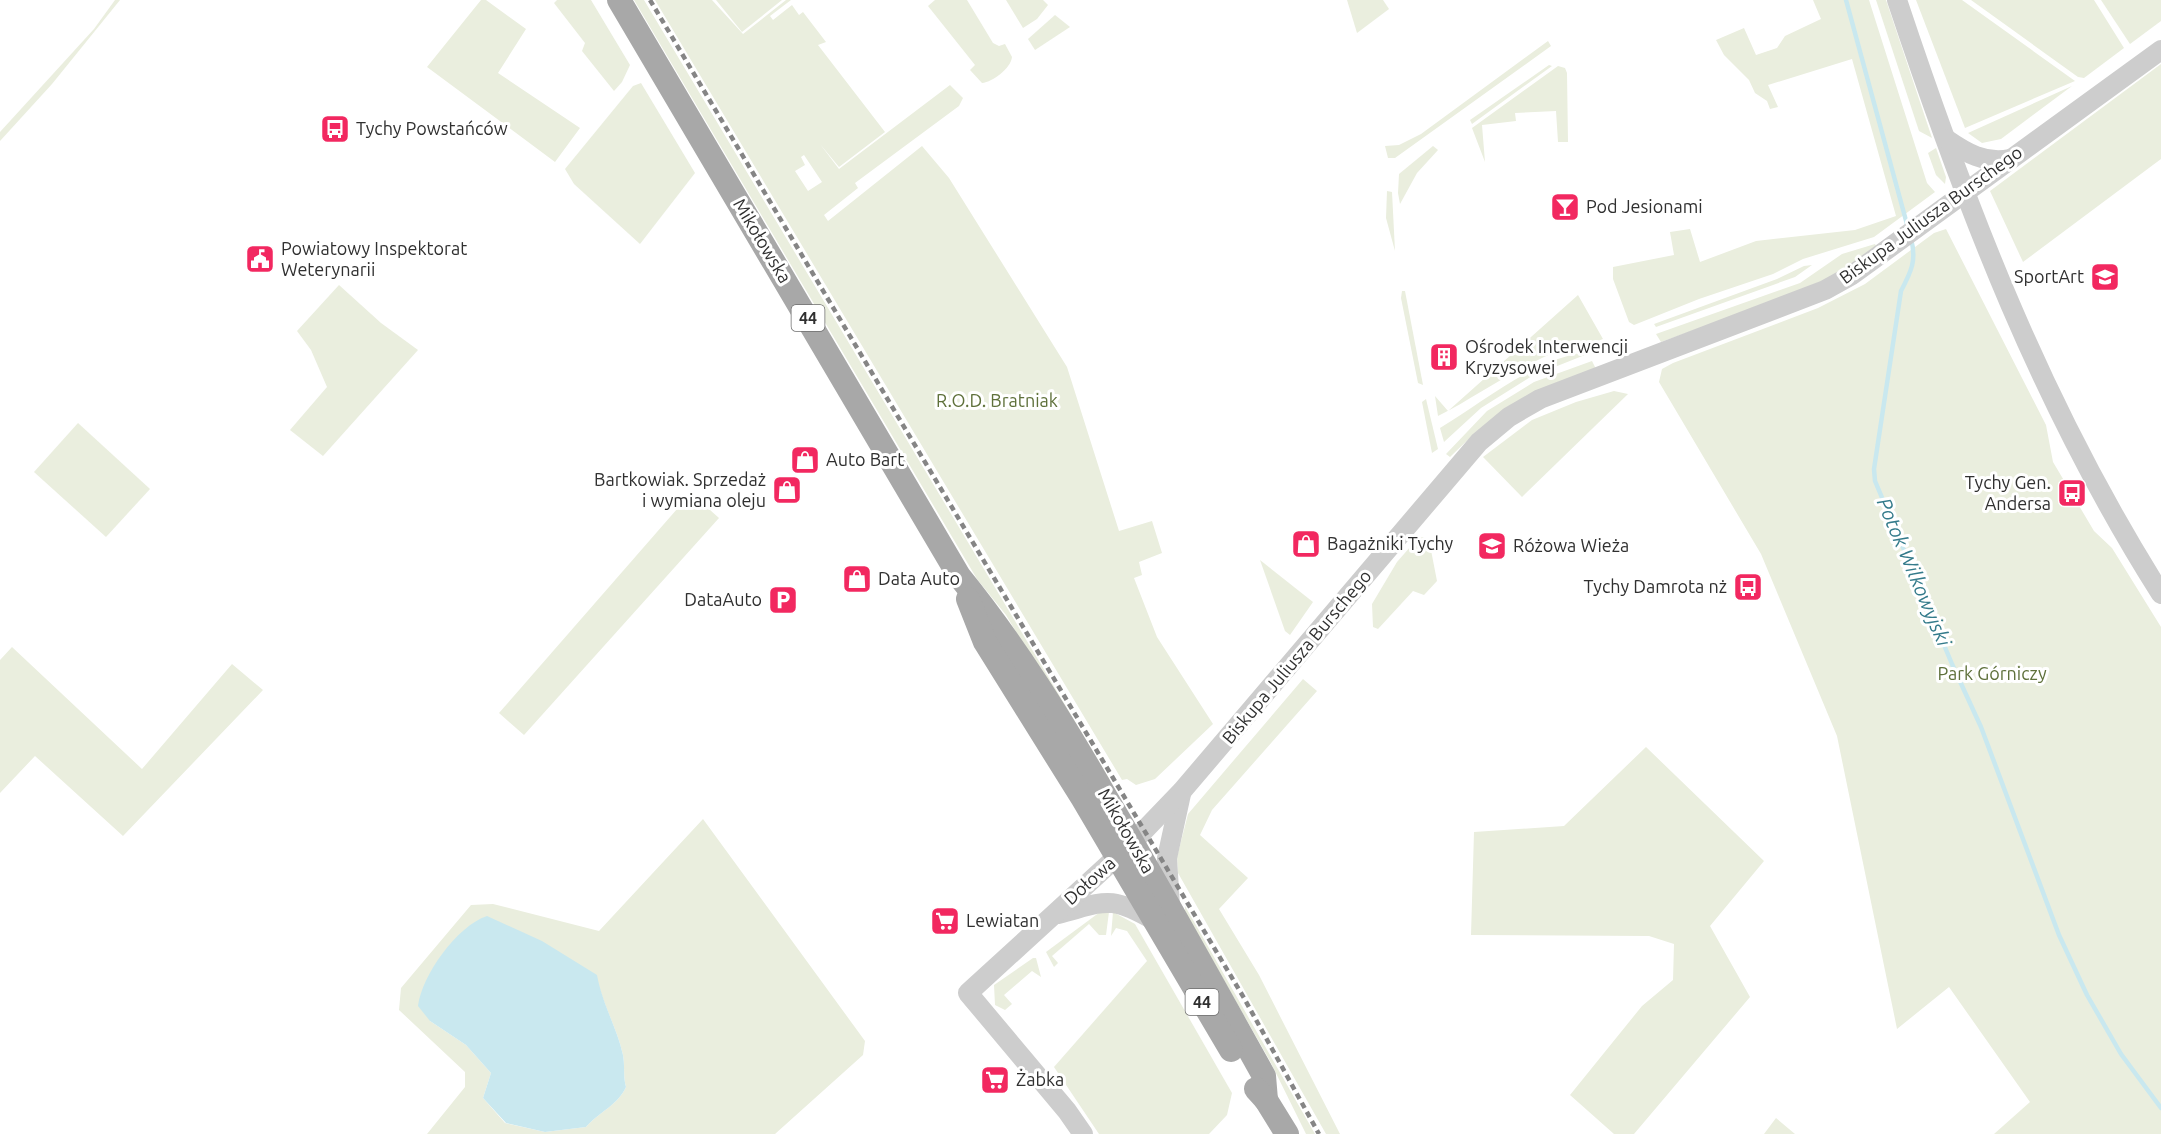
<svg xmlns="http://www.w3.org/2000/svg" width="2161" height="1134" viewBox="0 0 2161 1134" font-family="Ubuntu,sans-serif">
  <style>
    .green { fill: #eaeede; fill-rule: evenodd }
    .water { fill: #c9e8ef }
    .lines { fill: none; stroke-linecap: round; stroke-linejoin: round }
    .stream { stroke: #c9e8ef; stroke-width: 4.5 }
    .tertiary { stroke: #cdcdcd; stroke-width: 20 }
    .primary { stroke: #a8a8a8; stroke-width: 24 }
    .rail { stroke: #858585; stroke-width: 4.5; stroke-dasharray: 6 4.5; stroke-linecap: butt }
    .labels { text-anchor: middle; stroke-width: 6; stroke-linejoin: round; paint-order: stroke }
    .shield { fill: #fff; stroke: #6e6e6e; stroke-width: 1.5 }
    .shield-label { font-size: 16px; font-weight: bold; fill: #303030 }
    .poi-label { font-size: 18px; fill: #303030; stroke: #fff; text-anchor: start }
    .street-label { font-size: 18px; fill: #303030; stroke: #fff }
    .park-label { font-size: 18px; fill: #5e703a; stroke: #fff }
    .water-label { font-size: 20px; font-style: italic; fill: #347b8b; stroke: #fff }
  </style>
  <rect width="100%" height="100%" fill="#fff"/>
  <!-- green -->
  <g class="green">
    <polygon points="115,0 120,0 52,84 0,141 0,132 94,29"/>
    <polygon points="481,0 486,0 526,29 498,73 580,128 555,162 427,67"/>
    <polygon points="557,0 591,0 630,65 622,82 614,91 582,51 585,43 554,3"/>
    <polygon points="634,0 644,0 1110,780 1106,782 1006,615 977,579"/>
    <path d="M655,0H712L743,34L786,0H791L770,16L773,20L792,5L799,15L803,12L826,42L818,45L885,132L839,167L820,144L839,169L950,85L963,98L959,106L855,183L858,188L824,215L828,221L922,146L949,178L1067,367L1119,531L1152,521L1162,553L1139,562L1142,575L1134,578L1157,637L1213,724L1155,779L1136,785L1127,779L1122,780ZM804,155L822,182L808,191L795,171L805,165L801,157Z"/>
    <polygon points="716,0 782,0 742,32"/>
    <path d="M935,0H967L993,43L999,46L1005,44L1012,57C1011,68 993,82 982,83L970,70L975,65L928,6Z"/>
    <polygon points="1006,0 1043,0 1048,5 1037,19 1023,28"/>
    <polygon points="1347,0 1383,0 1389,9 1357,33"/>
    <polygon points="1813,0 1869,0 1927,183 1935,192 1874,237 1803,259 1773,274 1699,299 1634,325 1629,322 1613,279 1613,267 1674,255 1670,232 1690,229 1700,262 1756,241 1855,230 1896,216 1852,59 1768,85 1778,107 1770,109 1767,101 1755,93 1749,80 1724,55 1716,40 1744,28 1756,55 1777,48 1785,36 1821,19"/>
    <polygon points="1876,0 1886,0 1932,138 1919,131"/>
    <polygon points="1916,0 1962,0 2075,81 1965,128"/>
    <polygon points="1971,0 2094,0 2124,48 2084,78 2078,77"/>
    <polygon points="2101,0 2161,0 2161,21 2130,44"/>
    <polygon points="1055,15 1070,27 1035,50 1028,39"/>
    <polygon points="1548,41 1551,46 1395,158 1388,158 1385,146 1399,145 1421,134"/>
    <polygon points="2161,64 2161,159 2023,262 1990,191"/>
    <polygon points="1549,65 1552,66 1472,124 1470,120"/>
    <polygon points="1558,66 1565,68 1567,73 1568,142 1558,142 1556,111 1515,113 1516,121 1482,125 1485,162 1472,128"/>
    <polygon points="641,83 695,173 640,244 574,184 565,169 633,86"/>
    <polygon points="2072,86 2001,139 1982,143 1968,133"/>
    <polygon points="1433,146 1438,150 1417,173 1400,204 1398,193 1399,174"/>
    <polygon points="1936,148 1946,177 1945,184 1936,175 1928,153"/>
    <polygon points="1387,191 1392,192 1395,251 1386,218"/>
    <polygon points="1946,229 2046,425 2053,462 2094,531 2112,548 2161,627 2161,1134 1994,1134 2030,1102 1949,987 1897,1029 1837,736 1761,554 1659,382 1662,369 1673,363 1818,308 1865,284 1934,233"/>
    <polygon points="1875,244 1876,246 1837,275 1755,308 1661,342 1656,334 1800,283 1842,254"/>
    <polygon points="1812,265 1795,277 1656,327 1654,324 1777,279 1804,266"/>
    <polygon points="339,285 381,323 418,350 323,456 290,430 327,387 311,350 297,331"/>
    <polygon points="1402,291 1405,291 1423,385 1418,383 1401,298"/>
    <path d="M1578,295L1603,339C1594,343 1586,343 1576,345C1559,349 1540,359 1524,367C1495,382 1468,401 1438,416L1435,396L1448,411Z"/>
    <path d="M1595,351L1532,376L1481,408L1444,442L1440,428C1488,399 1538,355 1595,351Z"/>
    <polygon points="1592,361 1596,369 1477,431 1450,457 1446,454 1487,411 1534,382"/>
    <polygon points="1614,391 1628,394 1522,497 1483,457 1532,420 1576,402"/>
    <polygon points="1426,399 1438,449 1432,453 1422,402"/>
    <polygon points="78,423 150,489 106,537 34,472"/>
    <polygon points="691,493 719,518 524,735 499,713"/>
    <polygon points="1423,537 1429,540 1437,581 1424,595 1413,591 1378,629 1373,627 1372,604 1397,562 1418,538"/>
    <polygon points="1260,560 1313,602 1290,635 1285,631"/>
    <polygon points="12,647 142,769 232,664 263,690 123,836 35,756 0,793 0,660"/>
    <polygon points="1303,679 1317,691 1212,810 1200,835 1248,878 1219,909 1259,975 1340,1134 1326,1134 1178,873 1177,857 1188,814"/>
    <polygon points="1646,747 1764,861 1710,926 1750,997 1634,1134 1614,1134 1570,1095 1642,1006 1673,980 1674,944 1649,936 1471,935 1474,832 1564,826"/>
    <path d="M703,819L865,1041L863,1055L775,1134H427L465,1087V1072L399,1010L401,988L471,905L493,904L599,931ZM596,975C602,1003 617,1028 623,1055C625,1066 623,1076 626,1087C618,1105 599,1112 586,1127L545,1132L505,1123L483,1098L491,1073L466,1045L430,1021Z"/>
    <polygon points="1185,906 1315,1134 1306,1134 1270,1061 1185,912"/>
    <polygon points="1100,912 1109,912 1106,935 1099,935 1089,924 1052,956 1058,963 1054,967 1046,952"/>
    <polygon points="1113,912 1135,924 1232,1093 1227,1115 1209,1134 1099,1134 1054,1067 1147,961 1127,931 1116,928 1111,936"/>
    <polygon points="1033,958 1036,958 1041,977 1032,971 1004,995 1012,1004 1005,1010 995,1005 994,985"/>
    <polygon points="1776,1118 1795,1134 1764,1134"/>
  </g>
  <!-- water -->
  <path class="water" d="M487,916L542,941L597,975C602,1003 617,1028 623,1055C625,1066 623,1076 626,1087C618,1105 599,1112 586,1127L545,1132L506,1123L483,1098L491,1073L466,1045L430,1021L418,1006C422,975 457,926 487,916Z"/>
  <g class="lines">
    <!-- stream -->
    <g class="stream">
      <polyline points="1846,0 1908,228"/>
      <path d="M1911,239C1917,260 1911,272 1901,291L1874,469L1875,481L1952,664L1981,727L2059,935L2087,995L2121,1054L2161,1108"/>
    </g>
    <!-- tertiary -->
    <g class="tertiary">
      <path d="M1897,0C1967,210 2042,406 2161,594"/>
      <path d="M1946,139C1966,153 1985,164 2010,159"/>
      <polyline points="1170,906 1167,858 1181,794"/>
      <path d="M1058,914C1105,902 1109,894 1155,921"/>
      <polyline points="1083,1134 1067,1111 968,993 1133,842 1182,791 1479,442 1509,417 1540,399 1825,290 1852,275 2161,50"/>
    </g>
    <!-- primary -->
    <g class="primary">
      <path d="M619,0L959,576C1016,646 1062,721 1107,799C1161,890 1212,983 1264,1076L1266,1100"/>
      <polyline points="968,599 985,642 1083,799 1231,1050"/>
      <polyline points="1256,1089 1266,1100 1287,1134"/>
    </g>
    <!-- rail -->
    <polyline class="rail" points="650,0 1244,998 1319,1134"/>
  </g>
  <!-- icons -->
  <defs>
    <g id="bus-square" transform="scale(1.5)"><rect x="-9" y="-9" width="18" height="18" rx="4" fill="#f22860" stroke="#fff"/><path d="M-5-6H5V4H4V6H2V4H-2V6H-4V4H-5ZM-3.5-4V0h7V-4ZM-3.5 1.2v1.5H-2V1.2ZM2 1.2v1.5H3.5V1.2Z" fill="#fff"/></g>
    <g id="bar-square" transform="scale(1.5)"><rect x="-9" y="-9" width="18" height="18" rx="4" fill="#f22860" stroke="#fff"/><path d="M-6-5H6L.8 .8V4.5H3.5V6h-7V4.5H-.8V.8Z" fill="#fff"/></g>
    <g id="civic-square" transform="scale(1.5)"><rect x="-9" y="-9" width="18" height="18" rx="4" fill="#f22860" stroke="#fff"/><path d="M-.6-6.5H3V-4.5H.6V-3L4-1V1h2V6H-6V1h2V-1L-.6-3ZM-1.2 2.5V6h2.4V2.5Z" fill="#fff"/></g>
    <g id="school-square" transform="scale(1.5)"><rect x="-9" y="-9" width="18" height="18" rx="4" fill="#f22860" stroke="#fff"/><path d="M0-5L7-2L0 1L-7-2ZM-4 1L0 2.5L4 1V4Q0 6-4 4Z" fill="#fff"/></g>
    <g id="building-square" transform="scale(1.5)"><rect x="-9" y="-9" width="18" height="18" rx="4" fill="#f22860" stroke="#fff"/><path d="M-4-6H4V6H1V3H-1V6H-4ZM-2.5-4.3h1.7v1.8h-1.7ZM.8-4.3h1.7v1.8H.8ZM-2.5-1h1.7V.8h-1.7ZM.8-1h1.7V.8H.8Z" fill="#fff"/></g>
    <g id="shop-square" transform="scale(1.5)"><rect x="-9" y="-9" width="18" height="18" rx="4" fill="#f22860" stroke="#fff"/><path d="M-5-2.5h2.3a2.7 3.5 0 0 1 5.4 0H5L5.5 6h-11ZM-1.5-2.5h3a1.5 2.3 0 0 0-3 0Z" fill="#fff"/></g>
    <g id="parking-square" transform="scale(1.5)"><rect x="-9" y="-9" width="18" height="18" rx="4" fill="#f22860" stroke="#fff"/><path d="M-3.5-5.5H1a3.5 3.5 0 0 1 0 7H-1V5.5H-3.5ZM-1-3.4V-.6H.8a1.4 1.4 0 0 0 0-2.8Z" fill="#fff"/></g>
    <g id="supermarket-square" transform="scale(1.5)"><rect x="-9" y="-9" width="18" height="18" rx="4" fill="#f22860" stroke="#fff"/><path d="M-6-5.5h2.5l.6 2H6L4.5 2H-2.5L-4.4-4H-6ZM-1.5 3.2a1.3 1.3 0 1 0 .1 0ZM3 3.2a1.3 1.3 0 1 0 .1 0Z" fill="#fff"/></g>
  </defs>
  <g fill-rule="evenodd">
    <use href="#bus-square" x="335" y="129"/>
    <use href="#bar-square" x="1565" y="207"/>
    <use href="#civic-square" x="260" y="259"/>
    <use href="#school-square" x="2105" y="277"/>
    <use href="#building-square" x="1444" y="357"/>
    <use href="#shop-square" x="805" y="460"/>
    <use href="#shop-square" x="787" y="490"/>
    <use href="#bus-square" x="2072" y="493"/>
    <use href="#shop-square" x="1306" y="544"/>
    <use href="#school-square" x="1492" y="546"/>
    <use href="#shop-square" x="857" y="579"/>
    <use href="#bus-square" x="1748" y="587"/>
    <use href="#parking-square" x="783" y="600"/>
    <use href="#supermarket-square" x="945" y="921"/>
    <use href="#supermarket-square" x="995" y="1080"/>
  </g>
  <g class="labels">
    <!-- shield labels -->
    <g class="shield">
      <rect x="791.5" y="305" width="33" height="26" rx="4.5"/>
      <rect x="1185.5" y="989" width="33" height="26" rx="4.5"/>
    </g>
    <g class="shield-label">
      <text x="808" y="324">44</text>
      <text x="1202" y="1008">44</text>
    </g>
    <!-- poi labels -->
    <g class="poi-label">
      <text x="356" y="135">Tychy Powstańców</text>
      <text x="1586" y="213">Pod Jesionami</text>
      <text x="281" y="255">Powiatowy Inspektorat<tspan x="281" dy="21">Weterynarii</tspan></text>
      <text x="2084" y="283" text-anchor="end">SportArt</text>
      <text x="1465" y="353">Ośrodek Interwencji<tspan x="1465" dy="21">Kryzysowej</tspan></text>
      <text x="826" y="466">Auto Bart</text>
      <text x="766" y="486" text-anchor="end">Bartkowiak. Sprzedaż<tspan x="766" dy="21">i wymiana oleju</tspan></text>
      <text x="2051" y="489" text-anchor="end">Tychy Gen.<tspan x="2051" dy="21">Andersa</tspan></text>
      <text x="1327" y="550">Bagażniki Tychy</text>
      <text x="1513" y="552">Różowa Wieża</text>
      <text x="878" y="585">Data Auto</text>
      <text x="1727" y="593" text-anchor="end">Tychy Damrota nż</text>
      <text x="762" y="606" text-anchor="end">DataAuto</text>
      <text x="966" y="927">Lewiatan</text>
      <text x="1016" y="1086">Żabka</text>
    </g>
    <!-- street labels -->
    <g class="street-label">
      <text transform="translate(1931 215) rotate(-36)" y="6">Biskupa Juliusza Burschego</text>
      <text transform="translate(762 241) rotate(59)" y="6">Mikołowska</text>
      <text transform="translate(1297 657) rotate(-50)" y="6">Biskupa Juliusza Burschego</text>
      <text transform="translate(1126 831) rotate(60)" y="6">Mikołowska</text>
      <text transform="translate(1090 881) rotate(-42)" y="6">Dołowa</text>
    </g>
    <!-- park labels -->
    <g class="park-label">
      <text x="997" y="407">R.O.D. Bratniak</text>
      <text x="1992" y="680">Park Górniczy</text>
    </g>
    <!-- water labels -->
    <g class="water-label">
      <text transform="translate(1914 572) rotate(67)" y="7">Potok Wilkowyjski</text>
    </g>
  </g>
</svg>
